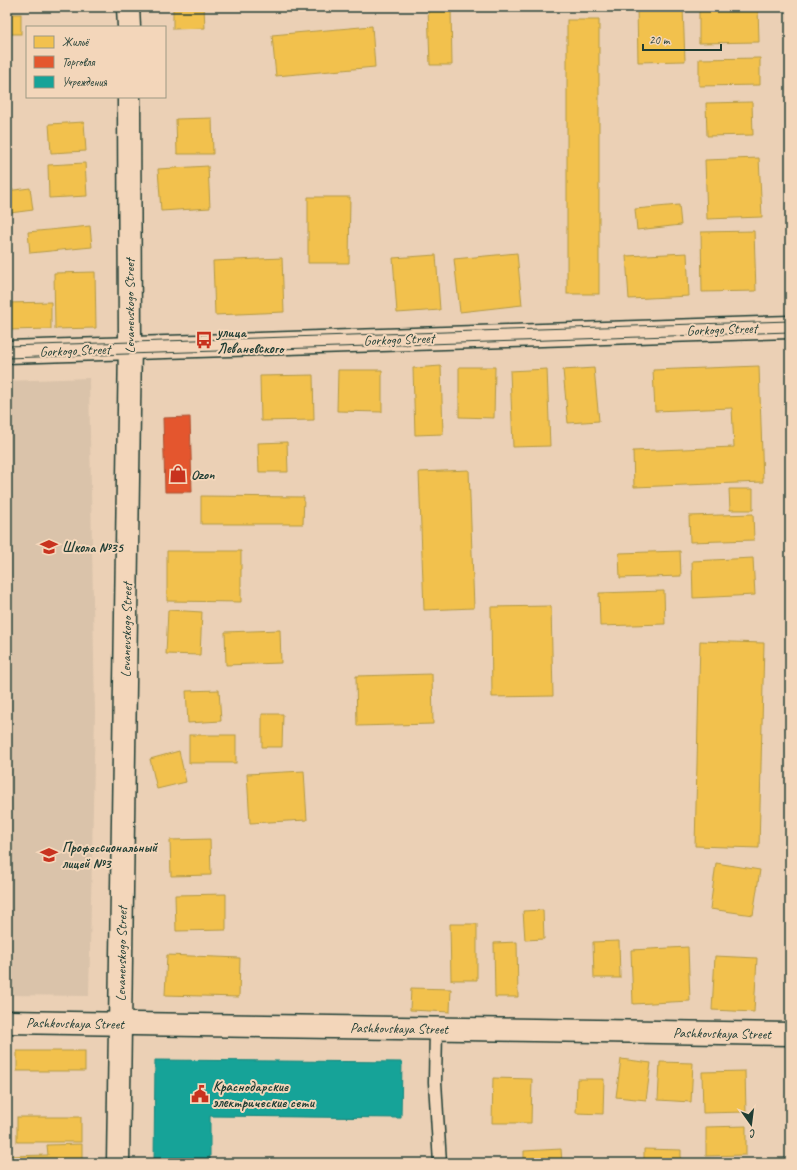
<svg xmlns="http://www.w3.org/2000/svg" width="797" height="1170" viewBox="0 0 797 1170" font-family="Caveat,sans-serif">
  <style>
    .built { fill: #dac3aa }
    .homes { fill: #f2c14e; stroke: #b39946 }
    .shops { fill: #e4572e; stroke: #a94f30 }
    .public { fill: #17a398; stroke: #19847a }
    .lines { fill: none; stroke-linecap: round; stroke-linejoin: round }
    .service-casing { stroke: #1f3d34; stroke-width: 15 }
    .minor-casing { stroke: #1f3d34; stroke-width: 25 }
    .tertiary-casing { stroke: #1f3d34; stroke-width: 25 }
    .service { stroke: #f3d6ba; stroke-width: 12 }
    .minor { stroke: #f3d6ba; stroke-width: 22 }
    .tertiary { stroke: #f3d6ba; stroke-width: 22 }
    .tram { stroke: #1f3d34; stroke-width: 1 }
    .labels { text-anchor: middle; stroke-width: 4; stroke-linejoin: round; paint-order: stroke }
    .street-label { font-size: 14px; fill: #1f3d34; stroke: #f3d6ba }
    .poi-label { font-size: 14px; font-weight: bold; fill: #1f3d34; stroke: #f3d6ba; text-anchor: start }
  </style>
  <rect width="100%" height="100%" fill="#ebd0b5"/>
  <filter id="ink" filterUnits="userSpaceOnUse"><feTurbulence type="fractalNoise" baseFrequency=".025" numOctaves="2"/><feDisplacementMap in="SourceGraphic" scale="8" xChannelSelector="R" yChannelSelector="G"/><feConvolveMatrix kernelMatrix="1 2 1 2 8 2 1 2 1" color-interpolation-filters="sRGB"/></filter>
  <g filter="url(#ink)">
    <!-- built -->
    <polygon class="built" points="89,378 95,713 89,996 7,995 7,381"/>
    <!-- homes -->
    <g class="homes">
      <polygon points="173,7 204,7 205,28 173,29"/>
      <polygon points="428,7 451,7 452,65 430,65"/>
      <polygon points="637,7 683,7 685,61 638,62"/>
      <polygon points="699,7 758,7 759,42 699,43"/>
      <rect x="7" y="14" width="14" height="20"/>
      <rect x="567" y="20" width="32" height="274"/>
      <polygon points="372,26 375,67 276,76 272,35"/>
      <polygon points="760,58 760,85 699,86 699,59"/>
      <polygon points="752,102 753,135 707,136 706,103"/>
      <polygon points="212,118 213,154 177,154 176,119"/>
      <polygon points="84,122 86,151 51,153 49,124"/>
      <polygon points="759,158 762,217 707,219 705,160"/>
      <polygon points="85,163 87,196 49,198 48,165"/>
      <polygon points="208,166 210,208 161,211 158,169"/>
      <polygon points="30,188 33,210 10,213 7,191"/>
      <polygon points="308,197 350,197 349,263 308,263"/>
      <polygon points="679,205 681,225 637,230 635,209"/>
      <polygon points="90,226 92,247 30,253 28,232"/>
      <polygon points="754,231 756,291 702,292 701,232"/>
      <polygon points="517,253 522,305 460,312 454,259"/>
      <polygon points="687,253 689,296 629,299 626,256"/>
      <polygon points="436,255 440,310 397,313 393,258"/>
      <polygon points="282,258 284,312 215,315 213,261"/>
      <polygon points="95,272 96,328 55,329 54,273"/>
      <polygon points="51,302 51,329 7,330 7,303"/>
      <polygon points="441,366 443,434 415,435 413,368"/>
      <polygon points="759,366 763,482 634,487 633,451 734,447 732,408 655,411 653,370"/>
      <polygon points="459,367 495,367 494,418 459,417"/>
      <polygon points="594,368 599,421 568,423 563,370"/>
      <polygon points="547,369 550,446 513,447 510,371"/>
      <polygon points="338,370 382,370 382,412 337,411"/>
      <polygon points="313,375 314,420 261,421 260,376"/>
      <polygon points="287,442 288,472 259,472 258,443"/>
      <polygon points="469,470 474,608 424,610 419,472"/>
      <polygon points="729,489 753,489 753,510 730,510"/>
      <polygon points="201,496 304,497 303,524 201,524"/>
      <polygon points="753,514 754,540 690,542 689,516"/>
      <polygon points="167,551 241,551 241,602 167,601"/>
      <polygon points="680,551 681,576 620,578 619,553"/>
      <polygon points="753,558 755,595 693,598 692,561"/>
      <polygon points="664,591 665,624 600,626 599,593"/>
      <polygon points="551,606 553,696 492,697 491,607"/>
      <polygon points="168,610 202,612 200,655 166,654"/>
      <polygon points="280,630 281,663 226,665 225,632"/>
      <polygon points="700,641 764,643 759,848 695,846"/>
      <polygon points="432,674 433,724 357,726 356,676"/>
      <polygon points="219,690 221,721 188,723 186,691"/>
      <polygon points="262,714 283,714 282,747 262,747"/>
      <rect x="189" y="735" width="47" height="28"/>
      <polygon points="179,751 186,782 157,789 150,759"/>
      <polygon points="304,771 307,820 250,823 247,774"/>
      <polygon points="210,839 211,875 171,876 170,840"/>
      <polygon points="716,863 760,870 753,915 710,909"/>
      <polygon points="226,894 226,930 176,931 175,895"/>
      <polygon points="543,910 544,939 525,940 523,911"/>
      <polygon points="450,924 477,924 477,980 451,980"/>
      <polygon points="619,941 620,978 594,978 593,942"/>
      <polygon points="517,942 518,997 495,997 494,943"/>
      <polygon points="688,947 690,1001 633,1004 631,950"/>
      <polygon points="167,955 240,958 239,997 165,995"/>
      <polygon points="715,956 757,958 754,1012 712,1010"/>
      <polygon points="411,988 451,989 450,1012 410,1010"/>
      <rect x="17" y="1051" width="68" height="20"/>
      <polygon points="621,1059 651,1063 646,1100 616,1097"/>
      <polygon points="660,1062 693,1063 691,1102 658,1100"/>
      <polygon points="745,1071 746,1112 703,1113 702,1072"/>
      <polygon points="493,1078 532,1079 531,1123 492,1123"/>
      <polygon points="577,1079 604,1079 603,1114 576,1113"/>
      <rect x="17" y="1117" width="64" height="25"/>
      <polygon points="746,1126 746,1155 706,1156 706,1127"/>
      <polygon points="82,1144 82,1163 7,1163 7,1156 48,1155 47,1145"/>
      <polygon points="561,1149 562,1163 524,1163 524,1151"/>
      <polygon points="644,1149 681,1150 681,1163 644,1163"/>
      <polygon points="480,1160 480,1163 445,1163 445,1161"/>
    </g>
    <!-- shops -->
    <polygon class="shops" points="190,417 192,492 165,492 163,418"/>
    <!-- public -->
    <polygon class="public" points="155,1060 402,1062 401,1118 210,1116 210,1162 154,1162"/>
    <g class="lines">
      <!-- service casing -->
      <g class="service-casing">
        <polyline id="service" points="436,1029 435,1082 440,1163"/>
      </g>
      <!-- minor casing -->
      <g class="minor-casing">
        <polyline id="minor" points="7,352 790,327"/>
      </g>
      <!-- tertiary casing -->
      <g class="tertiary-casing">
        <g id="tertiary">
          <polyline points="128,7 129,27"/>
          <polyline points="7,1022 790,1034"/>
          <polyline points="118,1163 130,342 129,97"/>
        </g>
      </g>
      <!-- service -->
      <use href="#service" class="service"/>
      <!-- minor -->
      <use href="#minor" class="minor"/>
      <!-- tertiary -->
      <use href="#tertiary" class="tertiary"/>
      <!-- tram -->
      <g class="tram">
        <polyline points="7,346 790,321"/>
        <polyline points="7,358 790,332"/>
      </g>
    </g>
  </g>
  <!-- icons -->
  <defs>
    <g id="bus-bare" transform="scale(1.38)"><path d="M-5-6H5V4H4V6H2V4H-2V6H-4V4H-5ZM-3.5-4V0h7V-4ZM-3.5 1.2v1.5H-2V1.2ZM2 1.2v1.5H3.5V1.2Z" fill="#c8321e" stroke="#f3d6ba" stroke-width="2.5" paint-order="stroke"/></g>
    <g id="shop-bare" transform="scale(1.38)"><path d="M-5-2.5h2.3a2.7 3.5 0 0 1 5.4 0H5L5.5 6h-11ZM-1.5-2.5h3a1.5 2.3 0 0 0-3 0Z" fill="#c8321e" stroke="#f3d6ba" stroke-width="2.5" paint-order="stroke"/></g>
    <g id="school-bare" transform="scale(1.38)"><path d="M0-5L7-2L0 1L-7-2ZM-4 1L0 2.5L4 1V4Q0 6-4 4Z" fill="#c8321e" stroke="#f3d6ba" stroke-width="2.5" paint-order="stroke"/></g>
    <g id="university-bare" transform="scale(1.38)"><path d="M0-5L7-2L0 1L-7-2ZM-4 1L0 2.5L4 1V4Q0 6-4 4Z" fill="#c8321e" stroke="#f3d6ba" stroke-width="2.5" paint-order="stroke"/></g>
    <g id="civic-bare" transform="scale(1.38)"><path d="M-.6-6.5H3V-4.5H.6V-3L4-1V1h2V6H-6V1h2V-1L-.6-3ZM-1.2 2.5V6h2.4V2.5Z" fill="#c8321e" stroke="#f3d6ba" stroke-width="2.5" paint-order="stroke"/></g>
  </defs>
  <g fill-rule="evenodd">
    <use href="#bus-bare" x="204" y="340"/>
    <use href="#shop-bare" x="178" y="474"/>
    <use href="#school-bare" x="49" y="547"/>
    <use href="#university-bare" x="49" y="855"/>
    <use href="#civic-bare" x="200" y="1094"/>
  </g>
  <g class="labels">
    <!-- street labels -->
    <g class="street-label">
      <text transform="translate(129 306) rotate(-90)" y="5">Levanevskogo Street</text>
      <text transform="translate(722 329) rotate(-2)" y="5">Gorkogo Street</text>
      <text transform="translate(399 339) rotate(-2)" y="5">Gorkogo Street</text>
      <text transform="translate(75 350) rotate(-2)" y="5">Gorkogo Street</text>
      <text transform="translate(126 630) rotate(-89)" y="5">Levanevskogo Street</text>
      <text transform="translate(121 954) rotate(-89)" y="5">Levanevskogo Street</text>
      <text transform="translate(75 1023) rotate(1)" y="5">Pashkovskaya Street</text>
      <text transform="translate(399 1028) rotate(1)" y="5">Pashkovskaya Street</text>
      <text transform="translate(722 1033) rotate(1)" y="5">Pashkovskaya Street</text>
    </g>
    <!-- poi labels -->
    <g class="poi-label">
      <text x="217" y="337">улица<tspan x="217" dy="16">Леваневского</tspan></text>
      <text x="191" y="479">Ozon</text>
      <text x="62" y="552">Школа №35</text>
      <text x="62" y="852">Профессиональный<tspan x="62" dy="16">лицей №3</tspan></text>
      <text x="213" y="1091">Краснодарские<tspan x="213" dy="16">электрические сети</tspan></text>
    </g>
  </g>
  <!-- margin -->
  <rect width="797" height="1170" fill="none" stroke="#f3d6ba" stroke-width="24"/>
  <rect x="12" y="12" width="773" height="1146" fill="none" stroke="#1f3d34" stroke-width="1.5" filter="url(#ink)"/>
  <!-- legend -->
  <rect x="26" y="26" width="140" height="72" fill="#f3d6ba" stroke="#9e9984"/>
  <rect x="34" y="36" width="20" height="12" fill="#f2c14e" stroke="#9e9984"/>
  <text x="62" y="46" font-size="12" fill="#1f3d34">Жильё</text>
  <rect x="34" y="56" width="20" height="12" fill="#e4572e" stroke="#9e9984"/>
  <text x="62" y="66" font-size="12" fill="#1f3d34">Торговля</text>
  <rect x="34" y="76" width="20" height="12" fill="#17a398" stroke="#9e9984"/>
  <text x="62" y="86" font-size="12" fill="#1f3d34">Учреждения</text>
  <!-- north arrow -->
  <g transform="translate(751 1124) rotate(166)" stroke="#f3d6ba" stroke-width="3" paint-order="stroke">
  <path d="M0-3L7 15L0 10L-7 15Z" fill="#1f3d34"/>
  <text y="-6" font-size="11" font-weight="bold" text-anchor="middle" fill="#1f3d34">С</text>
  </g>
  <!-- scale -->
  <path d="M643 44v6h78v-6" fill="none" stroke="#1f3d34" stroke-width="2"/>
  <text x="649" y="44" font-size="12" fill="#1f3d34" stroke="#f3d6ba" stroke-width="3" paint-order="stroke">20 m</text>
</svg>
